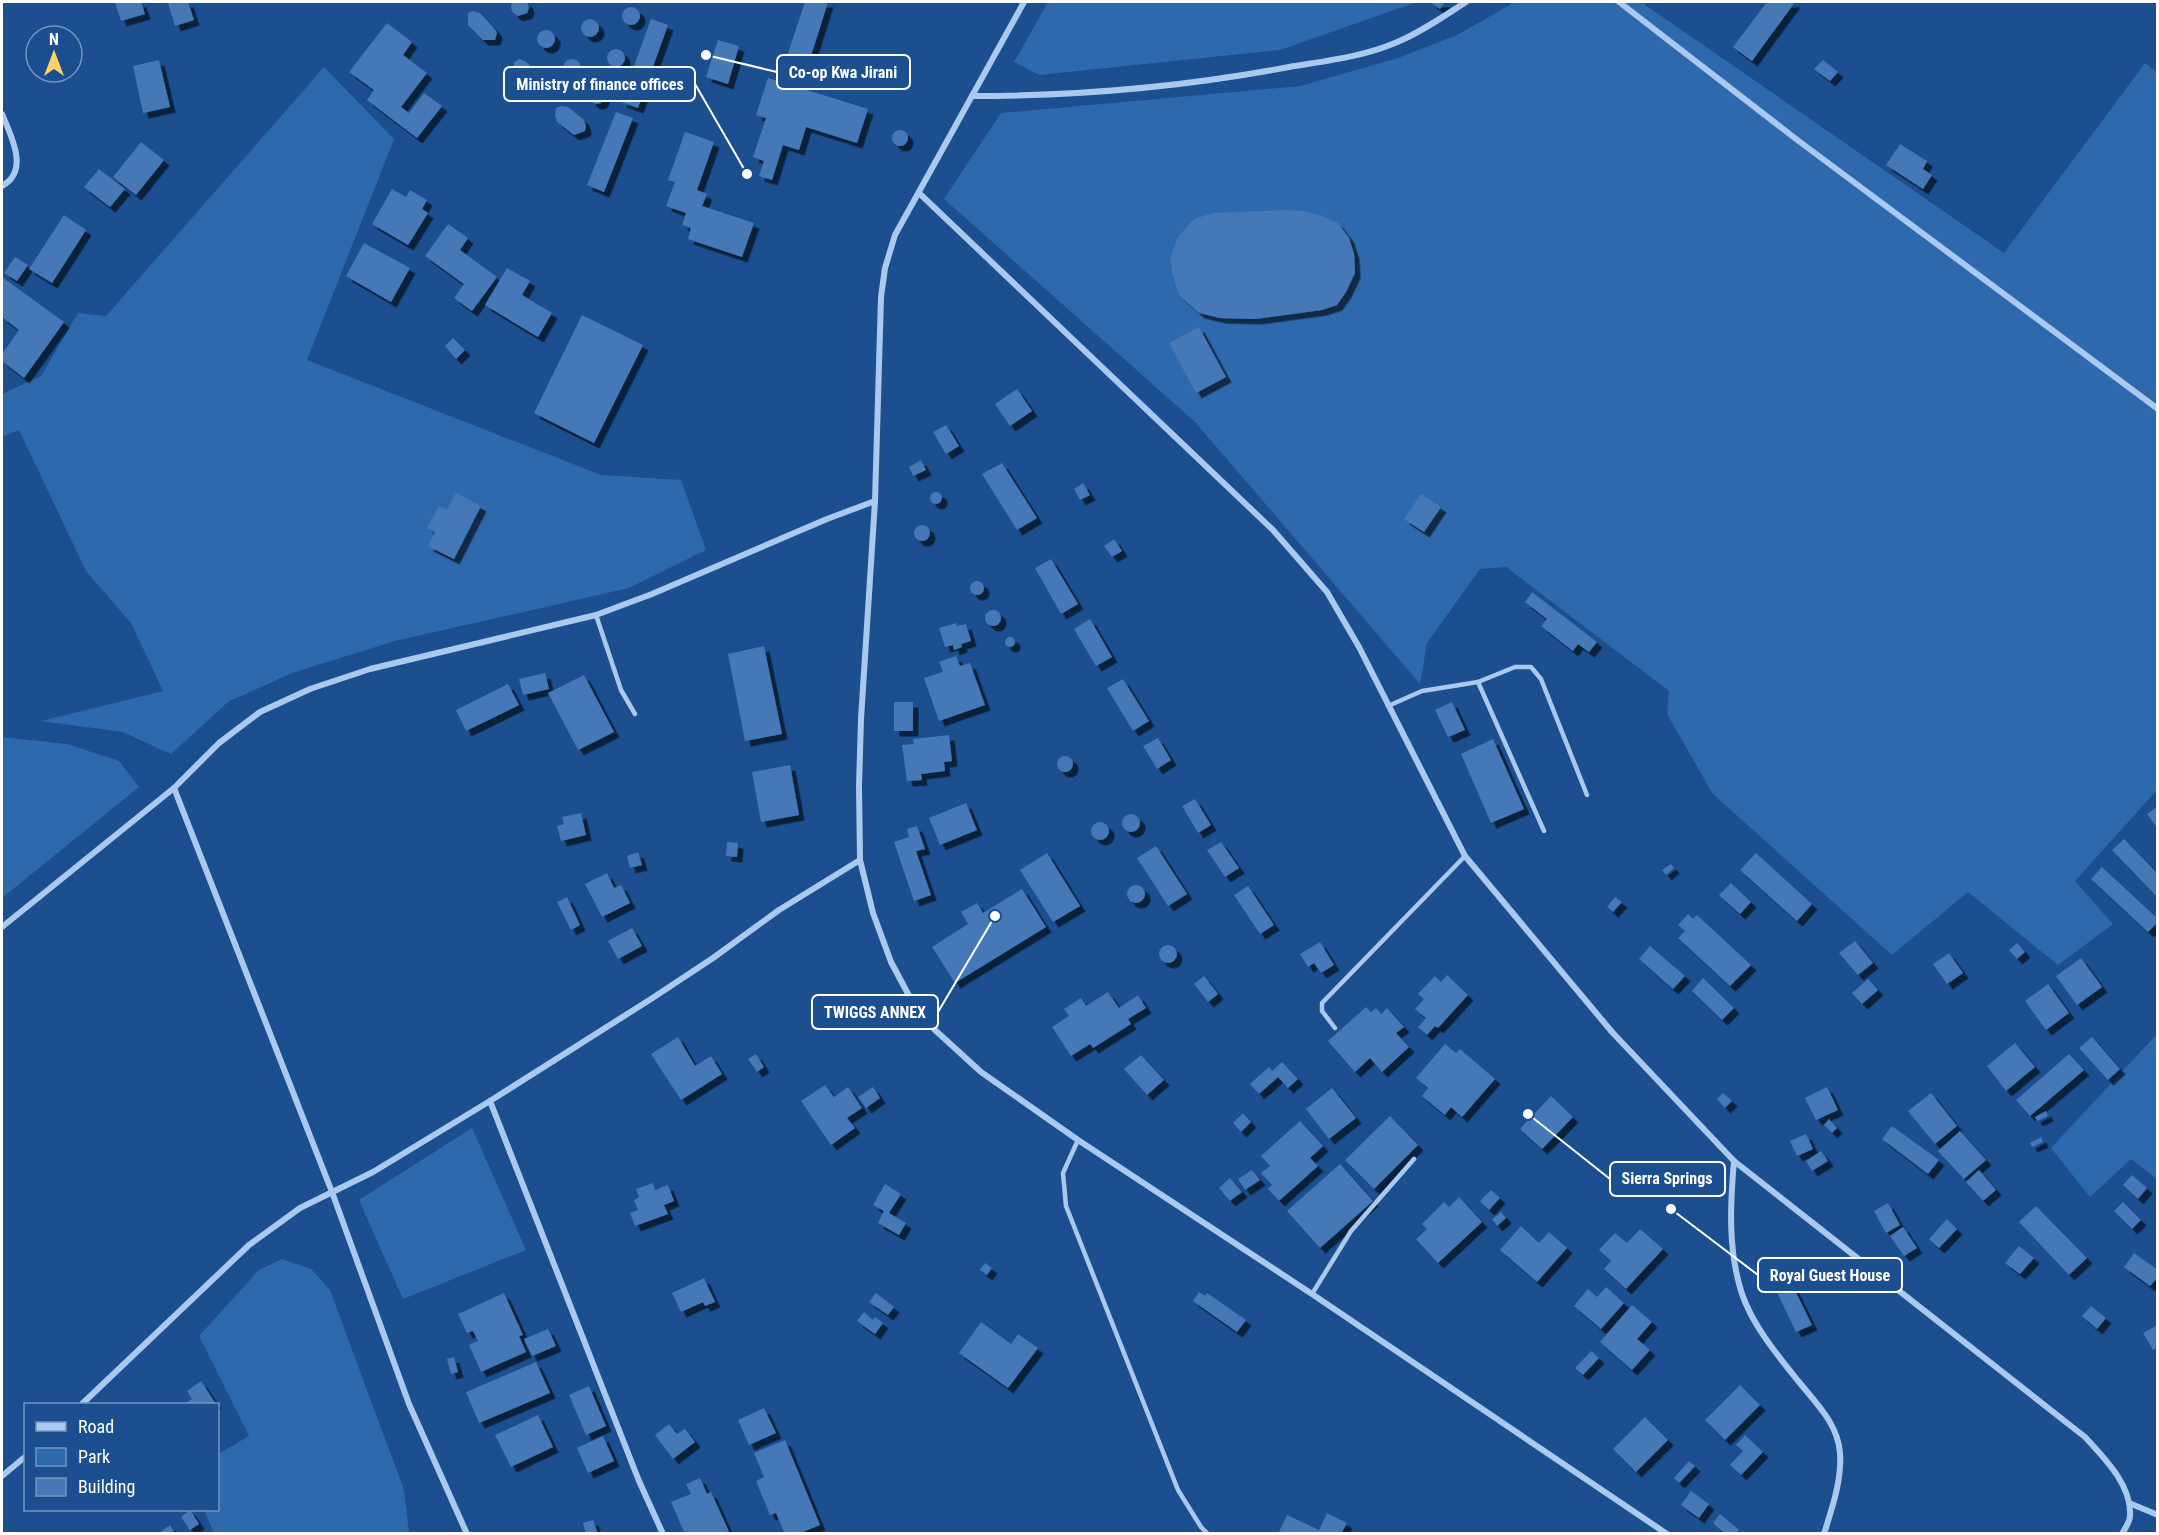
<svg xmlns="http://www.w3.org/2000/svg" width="2159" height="1535" viewBox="0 0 2159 1535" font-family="'Roboto Condensed',sans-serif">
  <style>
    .green { fill: #2e69ad }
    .building { fill: #4478b7; filter: url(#shadow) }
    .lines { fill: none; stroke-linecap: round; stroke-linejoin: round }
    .service { stroke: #a9c9ee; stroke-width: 4.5 }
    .minor { stroke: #a9c9ee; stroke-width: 6 }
    .leader { fill: none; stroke: #fff; stroke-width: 2 }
    .callout-dot { fill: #fff; stroke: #1b4f8f; stroke-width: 2 }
    .callout { fill: #1b4f8f; stroke: #fff; stroke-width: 2 }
    .callout-label { font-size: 16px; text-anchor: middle; font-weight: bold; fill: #fff }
  </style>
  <defs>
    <filter id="shadow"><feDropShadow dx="5.5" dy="5.5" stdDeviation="0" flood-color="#0009"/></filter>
  </defs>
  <rect width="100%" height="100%" fill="#1b4f8f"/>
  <!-- green -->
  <g class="green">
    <polygon points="1048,2 1417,2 1280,50 1039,75 1014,62"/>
    <polygon points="1515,2 1641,2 2004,253 2145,63 2158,73 2158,789 2075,881 2113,924 2058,965 1968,892 1892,955 1713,794 1667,714 1669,691 1506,567 1480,569 1427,643 1420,684 1195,422 944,199 1001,113 1300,86 1398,58 1457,35"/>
    <polygon points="324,67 394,139 307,360 601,475 681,480 706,550 629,588 395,641 292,673 228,702 171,754 123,732 41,721 163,691 131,623 86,571 19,430 2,437 2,394 41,376 78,313 106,316"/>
    <polygon points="2,737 67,744 119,761 139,787 2,898"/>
    <polygon points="2157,1034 2157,1179 2131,1159 2090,1197 2051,1148"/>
    <polygon points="472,1128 526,1250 403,1299 359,1200"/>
    <polygon points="282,1259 311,1269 330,1290 404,1490 409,1533 214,1533 204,1510 218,1510 218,1454 249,1436 199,1336 259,1270"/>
  </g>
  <!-- building -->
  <g class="building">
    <polygon points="115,2 141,2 145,14 121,21"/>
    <polygon points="174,2 188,2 194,20 175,26 168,3"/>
    <polygon points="512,2 527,2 529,8 527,13 518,16 513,13 511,8"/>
    <polygon points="805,2 828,2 804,78 782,71"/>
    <polygon points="1430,2 1445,2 1440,9"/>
    <polygon points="1767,2 1795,2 1752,61 1733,47"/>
    <circle cx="631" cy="16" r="9"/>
    <polygon points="473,11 480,13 494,28 497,33 495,40 483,40 468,25 468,13"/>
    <circle cx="590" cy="28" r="9"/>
    <polygon points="651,19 668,25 638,108 621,102"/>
    <polygon points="387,23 412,42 403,55 427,73 401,107 409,113 424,93 442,106 417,138 367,100 374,90 349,72"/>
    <circle cx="546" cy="39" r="9"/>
    <polygon points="718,40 739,46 728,84 706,77"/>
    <circle cx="616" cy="58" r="9"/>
    <circle cx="572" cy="68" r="9"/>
    <polygon points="519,59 525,61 540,75 542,80 540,88 527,89 513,74 514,62"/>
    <polygon points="159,60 170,107 143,113 133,66"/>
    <polygon points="1823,60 1838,72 1830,81 1814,69"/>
    <polygon points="768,78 868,109 857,143 806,127 799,150 783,145 772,180 759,176 764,161 753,157 766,118 756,115"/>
    <circle cx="597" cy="97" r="7"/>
    <polygon points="561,106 568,107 584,120 586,127 585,131 574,135 557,122 555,115 556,108"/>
    <polygon points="616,112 633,118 604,192 587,185"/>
    <circle cx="900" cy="138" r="8"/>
    <polygon points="685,132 714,142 697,190 707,194 702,206 754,223 742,257 688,239 691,228 682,225 686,213 666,206 675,182 668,180"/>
    <polygon points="141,142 164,160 136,195 113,177"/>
    <polygon points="1900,144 1927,161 1923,169 1932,175 1923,189 1886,165"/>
    <polygon points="99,169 125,189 110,207 84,187"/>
    <polygon points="392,189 406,197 410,190 427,200 422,209 428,213 408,245 372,224"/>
    <polygon points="1285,210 1303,211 1319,215 1338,223 1349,238 1354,254 1355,273 1346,292 1337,305 1322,310 1256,319 1220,318 1199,313 1179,295 1172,273 1170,258 1178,237 1194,219 1213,213"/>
    <polygon points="64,215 86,230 52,283 29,269"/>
    <polygon points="448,224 468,238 460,250 497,277 472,311 454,298 464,284 425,256"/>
    <polygon points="364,243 410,268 391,302 346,276"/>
    <polygon points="15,257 28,265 17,281 4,273"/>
    <polygon points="507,268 530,281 522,295 552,313 538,337 485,305"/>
    <polygon points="2,277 64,322 24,378 2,361 2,354 19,330 2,317"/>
    <polygon points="582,315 643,345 594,443 534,413"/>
    <polygon points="1199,327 1226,377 1196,393 1169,343"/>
    <polygon points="453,338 465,350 456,359 445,346"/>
    <polygon points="1017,389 1032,411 1010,426 995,404"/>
    <polygon points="946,425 959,446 946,454 933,432"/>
    <polygon points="921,460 926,470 913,476 909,467"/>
    <polygon points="1002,463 1037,518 1017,530 982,474"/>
    <polygon points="1083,483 1090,495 1080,500 1074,489"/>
    <circle cx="936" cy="498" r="6"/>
    <polygon points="456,493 481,506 454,559 428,546 435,532 427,528 439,506 447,510"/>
    <polygon points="1421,494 1441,507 1424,532 1404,519"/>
    <circle cx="922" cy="533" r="8"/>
    <polygon points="1114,539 1122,551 1112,557 1104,546"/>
    <polygon points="1051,559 1078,604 1061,614 1035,568"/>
    <circle cx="977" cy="588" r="7"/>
    <polygon points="1532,592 1597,642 1589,652 1578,644 1573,651 1541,626 1547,619 1525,602"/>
    <circle cx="993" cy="618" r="8"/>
    <polygon points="1090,619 1112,657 1096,666 1074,629"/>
    <polygon points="956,623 957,626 966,624 971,641 961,644 962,647 954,650 953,645 945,647 939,628"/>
    <circle cx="1010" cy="642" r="5"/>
    <polygon points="764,646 782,734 745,741 728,654"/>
    <polygon points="956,656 960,666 970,663 985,705 939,721 924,678 943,672 939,662"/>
    <polygon points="545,673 549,689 523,695 519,679"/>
    <polygon points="584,675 614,732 578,750 548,693"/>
    <polygon points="1123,679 1149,721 1133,731 1107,688"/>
    <polygon points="508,684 519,705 466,731 456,710"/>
    <rect x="894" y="702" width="19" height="29"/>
    <polygon points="1452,702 1465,730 1448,737 1435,710"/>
    <polygon points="949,735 952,761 944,762 945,771 921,774 922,780 907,781 902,745 914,744 913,739"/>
    <polygon points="1158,738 1171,760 1157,769 1143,746"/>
    <polygon points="1493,739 1524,809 1491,823 1461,754"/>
    <circle cx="1065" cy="764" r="8"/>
    <polygon points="790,765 799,815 761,822 752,772"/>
    <polygon points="1195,799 1211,825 1198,833 1182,806"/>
    <polygon points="966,803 977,830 940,845 929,818"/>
    <polygon points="2158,806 2158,829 2147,814"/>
    <polygon points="581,813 586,835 561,841 557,826 564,824 562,817"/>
    <circle cx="1131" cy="823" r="9"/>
    <circle cx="1100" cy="831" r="9"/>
    <polygon points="917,826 925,849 916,851 931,895 914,901 894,842 909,837 907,829"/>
    <polygon points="2124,839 2158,874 2158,898 2112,850"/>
    <polygon points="727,842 738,843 737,857 726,856"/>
    <polygon points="1221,842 1239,868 1225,877 1207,850"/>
    <polygon points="1156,846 1187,894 1168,906 1137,858"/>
    <polygon points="638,852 642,865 630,868 627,856"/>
    <polygon points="1047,853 1080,906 1053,922 1020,870"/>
    <polygon points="1756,853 1812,904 1797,921 1740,870"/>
    <polygon points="1671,864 1674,868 1666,875 1662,870"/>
    <polygon points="2102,867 2158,919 2158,922 2148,932 2091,879"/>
    <polygon points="607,873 614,888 621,885 630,903 602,917 585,884"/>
    <polygon points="1731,883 1751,902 1740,914 1719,895"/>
    <circle cx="1136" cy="894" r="9"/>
    <polygon points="1248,886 1274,925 1260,934 1234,895"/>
    <polygon points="1022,889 1046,927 955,983 932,947 968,924 961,912 977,903 983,913"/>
    <polygon points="567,897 580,925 571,930 557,902"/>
    <polygon points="1615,897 1622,902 1613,912 1607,907"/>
    <polygon points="1688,914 1693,919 1697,915 1751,965 1730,986 1678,938 1685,931 1678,925"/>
    <polygon points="632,928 642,946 618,959 608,941"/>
    <polygon points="1855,941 1873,963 1858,975 1839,953"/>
    <polygon points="1320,942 1334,965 1321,973 1314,963 1308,967 1300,954"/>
    <polygon points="2017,943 2025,952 2017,959 2009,950"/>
    <circle cx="1168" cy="954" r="9"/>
    <polygon points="1650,946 1685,976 1673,989 1639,959"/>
    <polygon points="1949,953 1963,973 1947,984 1933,964"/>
    <polygon points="2081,958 2102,987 2077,1005 2056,976"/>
    <polygon points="1447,975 1468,995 1438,1028 1435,1026 1427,1035 1418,1027 1426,1018 1415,1009 1424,999 1418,994 1435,976 1441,982"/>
    <polygon points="1204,976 1218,994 1208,1002 1194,984"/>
    <polygon points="1703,978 1734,1008 1722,1020 1692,991"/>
    <polygon points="1868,979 1878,990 1862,1004 1852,993"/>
    <polygon points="2048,984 2069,1013 2046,1030 2025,1001"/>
    <polygon points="1108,992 1119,1008 1138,995 1146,1008 1128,1019 1131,1024 1093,1048 1090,1044 1071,1056 1052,1027 1069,1016 1064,1009 1081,998 1086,1006"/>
    <polygon points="1366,1007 1371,1012 1376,1008 1381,1014 1387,1008 1404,1027 1396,1033 1409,1047 1382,1072 1370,1058 1355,1072 1328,1041"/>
    <polygon points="678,1037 695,1066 711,1056 722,1074 681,1100 651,1054"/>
    <polygon points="2092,1037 2120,1069 2108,1080 2079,1048"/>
    <polygon points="2015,1043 2035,1067 2006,1091 1987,1066"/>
    <polygon points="1445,1044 1456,1053 1460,1049 1495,1079 1462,1117 1451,1107 1445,1115 1422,1096 1428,1088 1416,1078"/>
    <polygon points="756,1054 764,1067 757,1072 748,1059"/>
    <polygon points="2069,1054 2084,1070 2030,1116 2016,1100"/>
    <polygon points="1141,1055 1164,1080 1147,1095 1124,1069"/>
    <polygon points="1282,1062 1298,1079 1288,1088 1278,1077 1259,1094 1250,1084 1269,1067 1272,1071"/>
    <polygon points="825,1085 834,1097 848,1087 862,1108 847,1118 855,1128 831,1145 801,1101"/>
    <polygon points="873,1087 880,1098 866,1108 858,1097"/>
    <polygon points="1827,1087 1838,1110 1816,1120 1805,1098"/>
    <polygon points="1332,1088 1356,1118 1329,1139 1306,1109"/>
    <polygon points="1723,1093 1732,1101 1725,1108 1717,1099"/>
    <polygon points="1931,1093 1957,1126 1935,1144 1908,1111"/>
    <polygon points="1551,1096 1573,1117 1542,1149 1520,1129"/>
    <polygon points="2046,1111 2048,1116 2037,1121 2035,1117"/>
    <polygon points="1243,1113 1251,1122 1241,1132 1233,1123"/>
    <polygon points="1390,1116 1418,1145 1374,1189 1345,1160"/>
    <polygon points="1829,1119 1837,1128 1832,1133 1824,1125"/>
    <polygon points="1300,1121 1323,1146 1310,1158 1318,1166 1279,1201 1268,1189 1272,1185 1261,1173 1270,1166 1261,1156"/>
    <polygon points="1892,1126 1939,1160 1928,1174 1882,1139"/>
    <polygon points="1960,1131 1986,1160 1964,1179 1938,1151"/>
    <polygon points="1806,1134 1813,1149 1797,1156 1790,1141"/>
    <polygon points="2041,1137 2043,1142 2032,1147 2030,1143"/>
    <polygon points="1821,1151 1828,1161 1812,1171 1806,1161"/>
    <polygon points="1340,1164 1373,1201 1320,1248 1287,1211"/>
    <polygon points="1252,1170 1260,1180 1245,1190 1238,1179"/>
    <polygon points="1979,1170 1996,1190 1983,1201 1966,1182"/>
    <polygon points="2132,1175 2147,1188 2138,1199 2123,1185"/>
    <polygon points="1230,1178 1242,1192 1230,1201 1219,1188"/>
    <polygon points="653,1183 655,1190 668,1185 674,1201 664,1205 668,1214 635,1226 630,1213 638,1210 634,1200 639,1197 636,1189"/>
    <polygon points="885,1184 901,1194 889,1213 906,1223 899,1235 878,1223 884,1211 873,1205"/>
    <polygon points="1491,1190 1500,1198 1489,1210 1480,1201"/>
    <polygon points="1459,1197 1482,1222 1438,1263 1416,1239 1427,1229 1422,1224 1444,1202 1449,1207"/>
    <polygon points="2123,1202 2141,1220 2132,1229 2114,1211"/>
    <polygon points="1888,1203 1900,1225 1886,1233 1874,1211"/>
    <polygon points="2036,1206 2087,1258 2069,1275 2019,1222"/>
    <polygon points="1501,1212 1506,1218 1497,1226 1492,1219"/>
    <polygon points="1947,1219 1957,1229 1939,1248 1929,1239"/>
    <polygon points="1521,1226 1539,1243 1549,1232 1567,1248 1537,1282 1500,1250"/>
    <polygon points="1903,1227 1917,1248 1904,1256 1890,1236"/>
    <polygon points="1640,1229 1663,1249 1626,1289 1604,1269 1611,1261 1599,1250 1615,1233 1627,1243"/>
    <polygon points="2019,1246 2034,1258 2020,1274 2005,1263"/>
    <polygon points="2134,1253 2158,1270 2158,1277 2150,1286 2124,1267"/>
    <polygon points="1779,1258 1812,1325 1796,1332 1764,1265"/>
    <polygon points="985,1263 992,1268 987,1275 980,1270"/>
    <polygon points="704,1278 715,1302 705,1306 703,1302 681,1312 672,1293"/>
    <polygon points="1606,1287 1624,1303 1601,1329 1574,1306 1588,1289 1597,1297"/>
    <polygon points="1199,1292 1205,1296 1207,1293 1246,1320 1237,1332 1193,1301"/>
    <polygon points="504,1293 523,1335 519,1336 526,1352 481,1372 469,1345 478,1341 473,1331 467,1333 458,1314"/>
    <polygon points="876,1293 894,1307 888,1315 869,1302"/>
    <polygon points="1632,1305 1652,1322 1637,1339 1650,1350 1632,1370 1600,1342"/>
    <polygon points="2091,1306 2106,1318 2097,1329 2082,1316"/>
    <polygon points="864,1312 873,1320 875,1317 883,1323 875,1334 857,1321"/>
    <polygon points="981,1322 1011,1344 1018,1334 1038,1348 1008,1388 959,1353"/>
    <polygon points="2156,1326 2158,1329 2158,1348 2153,1350 2143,1333"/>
    <polygon points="548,1329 556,1346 532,1356 524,1339"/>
    <polygon points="1591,1351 1599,1358 1583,1375 1575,1368"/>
    <polygon points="454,1357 458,1372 451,1374 447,1359"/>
    <polygon points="536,1362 550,1393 479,1423 466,1392"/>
    <polygon points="201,1381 216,1404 184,1404 192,1399 187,1391"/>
    <polygon points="1740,1385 1760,1405 1725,1440 1705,1420"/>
    <polygon points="589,1386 606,1426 586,1435 569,1395"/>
    <polygon points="764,1408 776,1433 749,1445 738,1420"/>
    <polygon points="538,1415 553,1447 511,1467 495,1435"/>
    <polygon points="1645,1417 1668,1440 1636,1472 1613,1449"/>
    <polygon points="669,1424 677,1434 685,1429 695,1442 673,1459 655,1435"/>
    <polygon points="1745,1435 1763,1452 1741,1475 1730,1465 1743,1451 1736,1445"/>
    <polygon points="603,1436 614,1461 588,1473 577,1448"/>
    <polygon points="785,1440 820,1525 798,1534 785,1534 776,1513 770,1515 756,1481 764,1477 754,1453"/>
    <polygon points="1689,1461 1695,1466 1679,1483 1674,1478"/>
    <polygon points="700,1478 707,1494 711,1492 730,1534 685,1534 671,1502 691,1494 686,1484"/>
    <polygon points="1691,1491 1709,1504 1699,1518 1681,1505"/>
    <polygon points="190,1510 199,1524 190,1530 181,1517"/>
    <polygon points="1327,1513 1347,1523 1341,1534 1278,1534 1287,1515 1319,1530"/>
    <polygon points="1720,1514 1739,1530 1737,1534 1725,1534 1713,1523"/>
    <polygon points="593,1520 598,1534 586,1534 583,1523"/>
    <polygon points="170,1525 175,1534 158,1534"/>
  </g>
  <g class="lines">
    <!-- service -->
    <g class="service">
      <polyline points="596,615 621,690 635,714"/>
      <polyline points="1478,682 1544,831"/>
      <polyline points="1388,706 1422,691 1478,682 1515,667 1531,667 1541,679 1587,795"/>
      <polyline points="1335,1028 1322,1011 1322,1003 1465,856"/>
      <polyline points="1078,1140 1063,1173 1066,1206 1178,1490 1201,1527 1208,1534"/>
      <polyline points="1312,1294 1351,1231 1414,1159"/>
    </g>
    <!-- minor -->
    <g class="minor">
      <polyline points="1024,2 895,235 885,268 881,297 875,501 861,719 859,786 860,860 873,913 891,962 914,1005 935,1030 981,1072 1078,1140 1312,1294 1667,1534"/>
      <polyline points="1619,2 1796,139 2158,409"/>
      <path d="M972,96C1078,96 1184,87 1289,67C1325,61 1362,57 1395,43C1420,33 1444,16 1466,2"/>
      <path d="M2,114C11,136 30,171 2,186"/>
      <path d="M919,193L1273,530L1327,592L1359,647L1465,856L1612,1032L1734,1161L2085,1437C2104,1458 2132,1485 2130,1516C2130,1522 2125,1528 2122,1534"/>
      <polyline points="174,788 332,1192 409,1404 467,1534"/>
      <polyline points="2,927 174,788 219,743 260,712 310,689 370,669 596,615 652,594 827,519 875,501"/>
      <polyline points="490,1101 639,1481 663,1534"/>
      <path d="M1734,1161C1730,1206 1728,1251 1742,1294C1753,1326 1778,1356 1799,1382C1816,1403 1838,1424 1840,1453C1842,1480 1832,1508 1824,1534"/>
      <polyline points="82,1404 249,1245 300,1208 373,1172 490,1101 651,999 713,958 779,910 860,860"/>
      <polyline points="2,1476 26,1456"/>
      <polyline points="2129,1503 2158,1515"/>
    </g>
  </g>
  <!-- callouts -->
  <path class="leader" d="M706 55L777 72M747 174L695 84M995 916L938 1012M1528 1114L1610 1179M1671 1209L1758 1275"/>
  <g class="callout-dot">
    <circle cx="706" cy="55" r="6"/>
    <circle cx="747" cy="174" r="6"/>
    <circle cx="995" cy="916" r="6"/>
    <circle cx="1528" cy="1114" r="6"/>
    <circle cx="1671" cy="1209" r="6"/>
  </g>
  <g class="callout">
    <rect x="777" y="55" width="133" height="34" rx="6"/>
    <rect x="504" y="67" width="191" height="34" rx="6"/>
    <rect x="812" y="995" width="126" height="34" rx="6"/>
    <rect x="1610" y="1162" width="115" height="34" rx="6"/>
    <rect x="1758" y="1258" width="144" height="34" rx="6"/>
  </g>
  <g class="callout-label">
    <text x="843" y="78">Co-op Kwa Jirani</text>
    <text x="600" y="90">Ministry of finance offices</text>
    <text x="875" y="1018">TWIGGS ANNEX</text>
    <text x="1667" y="1184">Sierra Springs</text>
    <text x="1830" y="1281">Royal Guest House</text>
  </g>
  <!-- border -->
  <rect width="2159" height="1535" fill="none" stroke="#ffffff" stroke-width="6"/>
  <!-- legend -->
  <rect x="24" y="1403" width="195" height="108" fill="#1b4f8f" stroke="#7695bc" stroke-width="1.5"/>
  <rect x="36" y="1422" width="30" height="9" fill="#a9c9ee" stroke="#7695bc" stroke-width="1.5"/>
  <text x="78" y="1433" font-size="18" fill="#ffffff">Road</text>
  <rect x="36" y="1448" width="30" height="18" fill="#2e69ad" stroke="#7695bc" stroke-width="1.5"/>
  <text x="78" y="1463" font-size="18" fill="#ffffff">Park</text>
  <rect x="36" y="1478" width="30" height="18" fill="#4478b7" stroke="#7695bc" stroke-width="1.5"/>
  <text x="78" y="1493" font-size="18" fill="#ffffff">Building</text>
  <!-- north arrow -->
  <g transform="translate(54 54)"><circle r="28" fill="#1b4f8f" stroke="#7695bc" stroke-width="1.5"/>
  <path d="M0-4.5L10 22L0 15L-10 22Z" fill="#ffd166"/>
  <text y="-9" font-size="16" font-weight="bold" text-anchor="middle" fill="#ffffff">N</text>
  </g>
</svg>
